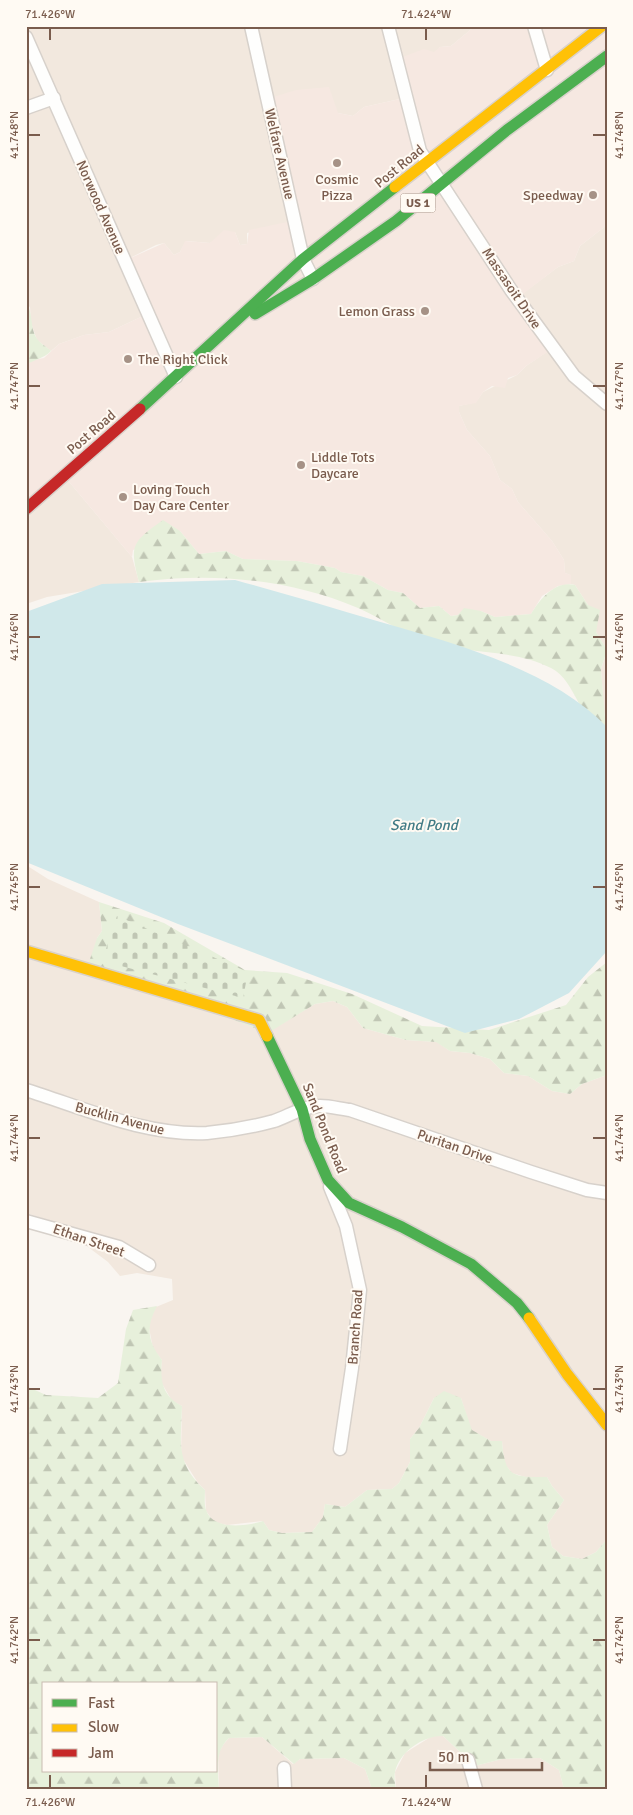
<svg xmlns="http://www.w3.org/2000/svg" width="633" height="1815" viewBox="0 0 633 1815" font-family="Signika,sans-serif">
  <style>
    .residential { fill: #f2e8de }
    .commercial { fill: #f6e8e1 }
    .forest { fill: url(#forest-firs); fill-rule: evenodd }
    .cemetery { fill: url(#cemetery-stones) }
    .water { fill: #d0e8ea }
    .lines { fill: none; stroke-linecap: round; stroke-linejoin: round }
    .street-casing { stroke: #d7d1cb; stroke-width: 15 }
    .fast-casing { stroke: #d9d2cb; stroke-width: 14 }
    .slow-casing { stroke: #d9d2cb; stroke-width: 14 }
    .jam-casing { stroke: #d9d2cb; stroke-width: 14 }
    .street { stroke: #fefefd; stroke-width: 12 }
    .fast { stroke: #4caf50; stroke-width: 11 }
    .slow { stroke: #ffc107; stroke-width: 11 }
    .jam { stroke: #c62828; stroke-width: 11 }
    .ticks { fill: none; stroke: #7a5c4d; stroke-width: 2 }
    .poi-dot { fill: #a69286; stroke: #fffaf3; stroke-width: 2 }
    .labels { text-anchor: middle; stroke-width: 4; stroke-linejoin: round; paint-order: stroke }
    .shield { fill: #fffaf3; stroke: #a28b7f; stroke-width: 1 }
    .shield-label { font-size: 12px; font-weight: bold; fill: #7a5c4d }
    .street-label { font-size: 14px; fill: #7a5c4d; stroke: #fffaf3 }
    .poi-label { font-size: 14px; fill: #7a5c4d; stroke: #fffaf3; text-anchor: start }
    .water-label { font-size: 15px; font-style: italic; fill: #437c86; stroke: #fffaf3 }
    .neatline { fill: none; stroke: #7a5c4d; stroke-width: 2 }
    .ticks-label { font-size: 12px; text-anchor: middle; fill: #7a5c4d }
  </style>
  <defs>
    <pattern id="forest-firs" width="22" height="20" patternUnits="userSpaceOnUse" patternTransform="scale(1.25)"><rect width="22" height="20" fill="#e7f0db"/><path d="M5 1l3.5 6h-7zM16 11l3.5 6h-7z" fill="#c0c6b4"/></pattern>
    <pattern id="cemetery-stones" width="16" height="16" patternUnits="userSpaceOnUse" patternTransform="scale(1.25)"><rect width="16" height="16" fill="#e7f0db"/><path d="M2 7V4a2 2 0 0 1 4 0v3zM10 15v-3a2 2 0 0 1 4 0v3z" fill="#c0c6b4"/></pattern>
  </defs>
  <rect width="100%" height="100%" fill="#f9f5f0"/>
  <!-- residential -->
  <g class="residential">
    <polygon points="26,26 475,26 451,46 440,47 404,98 364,107 353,116 338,113 293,222 247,233 247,244 240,245 235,232 210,243 186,241 180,252 174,255 164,243 156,245 126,260 145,315 109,332 84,335 59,344 51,351 37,340 31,323 30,307 26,304"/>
    <polygon points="607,223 607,650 596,632 588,605 575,585 571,584 570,575 565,573 564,560 552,541 518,502 512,489 500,480 490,456 467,430 459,412 459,406 476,402 483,392 517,375 526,366 551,349 518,297 558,267 574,261 580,246 603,228"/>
    <polygon points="65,477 132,557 139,582 47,597 26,604 26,509"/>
    <polygon points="607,651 607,721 604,712 601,669"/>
    <polygon points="26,865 48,879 99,902 102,931 97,938 268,1032 315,1004 333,1001 347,1007 363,1028 406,1040 437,1042 450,1051 470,1053 490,1059 504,1073 528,1076 552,1091 570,1094 582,1084 607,1075 607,1539 596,1552 582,1559 563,1556 552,1547 547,1525 564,1500 552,1486 547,1477 525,1477 512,1473 504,1463 502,1441 491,1441 471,1430 461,1398 434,1398 419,1428 410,1439 410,1462 399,1483 392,1489 367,1490 345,1507 325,1504 323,1517 312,1532 282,1533 269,1530 263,1521 227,1525 214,1522 206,1511 205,1490 198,1483 181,1456 182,1406 172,1401 160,1380 162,1360 153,1349 151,1338 148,1323 156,1307 173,1300 172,1279 137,1273 120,1276 108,1262 76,1238 67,1226 26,1213"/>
    <polygon points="432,1736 443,1736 475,1766 502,1759 540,1758 559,1770 564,1789 396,1789 395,1772 405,1753"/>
    <polygon points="262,1737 293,1764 300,1759 344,1758 365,1769 372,1789 219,1789 218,1754 223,1745 229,1738"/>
  </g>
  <!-- commercial -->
  <polygon class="commercial" points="475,26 607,26 607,223 603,228 580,246 574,261 558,267 519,297 552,349 526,366 517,375 508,378 505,388 492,386 483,392 476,403 459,406 459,412 467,430 490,456 500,480 512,489 518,502 552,541 564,560 565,573 571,575 571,584 558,586 542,596 531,614 495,617 481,611 451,616 439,606 420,608 403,593 388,590 363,576 341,572 335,568 297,561 243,559 226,551 199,554 180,531 133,550 132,557 65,477 26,509 26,365 34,360 44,358 59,344 84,335 109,332 145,315 126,260 164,243 174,255 180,252 185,241 210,243 224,230 235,232 240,245 247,244 249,230 292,221 267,99 296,90 329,87 338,113 353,116 364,107 404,98 397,59 424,49 434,52 440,47 451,46"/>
  <!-- forest -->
  <g class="forest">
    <path d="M26,304C34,312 29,329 38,340C41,344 47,347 51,351C43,359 35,359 26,365Z"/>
    <path d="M163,520L180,531L199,554L226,551L243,559L297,561L335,568L341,572L363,576L388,590L403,593L420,608L439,606L451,616L458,615L464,608L481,611L495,617L531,614C540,599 555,580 575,585L588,605L600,610L596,632L607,650L601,669L607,742C582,727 577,681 551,668C513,648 463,655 426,641C402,633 381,618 358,608C289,579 212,572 139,582C129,545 132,542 163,520Z"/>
    <polygon points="99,902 164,923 245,970 287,973 352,994 422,1026 489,1030 566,1005 588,977 607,962 607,1075 582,1084 570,1094 552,1091 528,1076 504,1073 490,1059 470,1053 450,1051 436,1042 406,1040 363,1028 347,1007 333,1001 315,1004 268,1033 88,965 97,938 102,931"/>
    <path d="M157,1306C146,1327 147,1341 162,1360C160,1380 162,1396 182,1406C181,1443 175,1462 205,1490C205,1496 204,1504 206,1510C213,1531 247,1526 263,1521L269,1530L282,1533L312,1532L323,1517L325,1504L345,1507L367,1490L392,1489L399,1483L410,1462V1439L419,1428L434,1398L444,1391L461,1398L472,1430L491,1441H502C505,1478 513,1477 547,1477L552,1486L564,1500L547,1525L552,1547L563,1556L582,1559L596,1552L607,1539V1789H564L559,1770L540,1758L502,1759L475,1766L443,1736C424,1735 399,1752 395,1772C394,1777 395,1784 396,1789H372L365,1769L344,1758L300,1759L294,1764L262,1737L229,1738C214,1752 218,1770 219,1789H26V1386L46,1395L98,1398L118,1383L126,1329L133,1310ZM44,1684H216V1771H44Z"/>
  </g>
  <!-- cemetery -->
  <polygon class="cemetery" points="117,916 248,972 243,998 102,961"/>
  <!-- water -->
  <path class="water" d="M235,580C282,593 330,607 377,621C453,643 551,669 607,727V951L569,993L519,1019L465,1033L178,924L26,862V612L102,584Z"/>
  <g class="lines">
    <!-- street casing -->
    <g class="street-casing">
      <g id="street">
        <polyline points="251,26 303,259 313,279"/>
        <polyline points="388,26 420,151 511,290 574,376 607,404"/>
        <polyline points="534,26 547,70"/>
        <polyline points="26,37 176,377"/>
        <polyline points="26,108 54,98"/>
        <path d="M26,1090C84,1108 145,1136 207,1133C229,1131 252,1127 274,1121C289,1116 303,1106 320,1106C330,1106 341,1109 350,1110L531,1172L587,1190L607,1193"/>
        <polyline points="330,1187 346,1226 360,1290 352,1368 340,1449"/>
        <polyline points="26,1221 119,1247 149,1265"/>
        <polyline points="468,1760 476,1789"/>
        <polyline points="284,1768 285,1789"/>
      </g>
    </g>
    <!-- fast casing -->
    <g class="fast-casing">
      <g id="fast">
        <polyline points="255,314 313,279 396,221 507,130 607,56"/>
        <polyline points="140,409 303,259 395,187"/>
        <polyline points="267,1036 302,1109 310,1139 328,1180 349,1203 402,1227 471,1264 517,1303 529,1318"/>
      </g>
    </g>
    <!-- slow casing -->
    <g class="slow-casing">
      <g id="slow">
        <polyline points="395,187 602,26"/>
        <polyline points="26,951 259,1020 267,1036"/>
        <polyline points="529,1318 567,1374 607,1425"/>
      </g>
    </g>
    <!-- jam casing -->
    <g class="jam-casing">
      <polyline id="jam" points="26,509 140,409"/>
    </g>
    <!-- street -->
    <use href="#street" class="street"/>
    <!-- fast -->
    <use href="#fast" class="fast"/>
    <!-- slow -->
    <use href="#slow" class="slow"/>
    <!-- jam -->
    <use href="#jam" class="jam"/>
  </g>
  <!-- ticks -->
  <path class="ticks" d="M50,28V40M426,28V40M28,135H40M593,135H606M28,386H40M593,386H606M28,637H40M593,637H606M28,887H40M593,887H606M28,1138H40M593,1138H606M28,1389H40M593,1389H606M28,1640H40M593,1640H606M50,1775V1788M426,1775V1788"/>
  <!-- markers -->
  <g class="poi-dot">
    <circle cx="337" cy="163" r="5"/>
    <circle cx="593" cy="195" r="5"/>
    <circle cx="425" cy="311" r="5"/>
    <circle cx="128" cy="359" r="5"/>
    <circle cx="301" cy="465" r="5"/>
    <circle cx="123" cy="497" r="5"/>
  </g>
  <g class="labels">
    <!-- shield labels -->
    <rect class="shield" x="400.5" y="193.5" width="35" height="19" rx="4"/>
    <g class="shield-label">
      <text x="418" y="207">US 1</text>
    </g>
    <!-- street labels -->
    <g class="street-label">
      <text transform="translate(280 154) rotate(77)" y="5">Welfare Avenue</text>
      <text transform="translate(399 166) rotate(-39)" y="5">Post Road</text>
      <text transform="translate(101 207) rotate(66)" y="5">Norwood Avenue</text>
      <text transform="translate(512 288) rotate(56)" y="5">Massasoit Drive</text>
      <text transform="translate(91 432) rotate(-41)" y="5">Post Road</text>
      <text transform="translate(120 1118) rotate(15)" y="5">Bucklin Avenue</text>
      <text transform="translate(325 1128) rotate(68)" y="5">Sand Pond Road</text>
      <text transform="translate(455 1146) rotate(19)" y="5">Puritan Drive</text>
      <text transform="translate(89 1240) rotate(19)" y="5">Ethan Street</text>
      <text transform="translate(355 1327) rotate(-86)" y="5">Branch Road</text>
    </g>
    <!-- poi labels -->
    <g class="poi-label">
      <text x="337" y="184" text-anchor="middle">Cosmic<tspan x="337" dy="16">Pizza</tspan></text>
      <text x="583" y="200" text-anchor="end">Speedway</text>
      <text x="415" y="316" text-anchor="end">Lemon Grass</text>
      <text x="138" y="364">The Right Click</text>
      <text x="311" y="462">Liddle Tots<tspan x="311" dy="16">Daycare</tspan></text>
      <text x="133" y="494">Loving Touch<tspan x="133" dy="16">Day Care Center</tspan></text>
    </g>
    <!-- water labels -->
    <g class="water-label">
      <text x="424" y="830">Sand Pond</text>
    </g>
  </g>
  <!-- border -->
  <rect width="633" height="1815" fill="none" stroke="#fffaf3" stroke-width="55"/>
  <!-- legend -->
  <rect x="42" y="1682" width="175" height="90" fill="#fffaf3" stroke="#cabbb1"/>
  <rect x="52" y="1699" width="25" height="8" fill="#4caf50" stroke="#cabbb1"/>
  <text x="88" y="1708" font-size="15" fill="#7a5c4d">Fast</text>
  <rect x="52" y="1724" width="25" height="8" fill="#ffc107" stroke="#cabbb1"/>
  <text x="88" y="1732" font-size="15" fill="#7a5c4d">Slow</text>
  <rect x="52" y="1749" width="25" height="8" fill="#c62828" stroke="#cabbb1"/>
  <text x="88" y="1758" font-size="15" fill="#7a5c4d">Jam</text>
  <!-- scale -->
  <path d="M430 1762v8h112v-8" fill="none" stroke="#7a5c4d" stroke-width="2.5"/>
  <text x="438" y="1762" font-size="15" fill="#7a5c4d" stroke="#fffaf3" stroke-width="4" paint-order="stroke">50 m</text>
  <rect x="28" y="28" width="578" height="1760" class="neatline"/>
  <g class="ticks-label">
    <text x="50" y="18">71.426°W</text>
    <text x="426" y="18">71.424°W</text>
    <text transform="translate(14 135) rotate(-90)" y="4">41.748°N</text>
    <text transform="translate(619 135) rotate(-90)" y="4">41.748°N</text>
    <text transform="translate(14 386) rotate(-90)" y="4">41.747°N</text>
    <text transform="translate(619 386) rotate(-90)" y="4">41.747°N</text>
    <text transform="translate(14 637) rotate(-90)" y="4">41.746°N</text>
    <text transform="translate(619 637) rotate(-90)" y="4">41.746°N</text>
    <text transform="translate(14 887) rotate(-90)" y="4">41.745°N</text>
    <text transform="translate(619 887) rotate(-90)" y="4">41.745°N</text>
    <text transform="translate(14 1138) rotate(-90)" y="4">41.744°N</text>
    <text transform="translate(619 1138) rotate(-90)" y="4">41.744°N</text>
    <text transform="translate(14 1389) rotate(-90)" y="4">41.743°N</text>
    <text transform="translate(619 1389) rotate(-90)" y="4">41.743°N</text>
    <text transform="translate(14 1640) rotate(-90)" y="4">41.742°N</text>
    <text transform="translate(619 1640) rotate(-90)" y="4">41.742°N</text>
    <text x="50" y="1806">71.426°W</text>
    <text x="426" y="1806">71.424°W</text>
  </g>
</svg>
